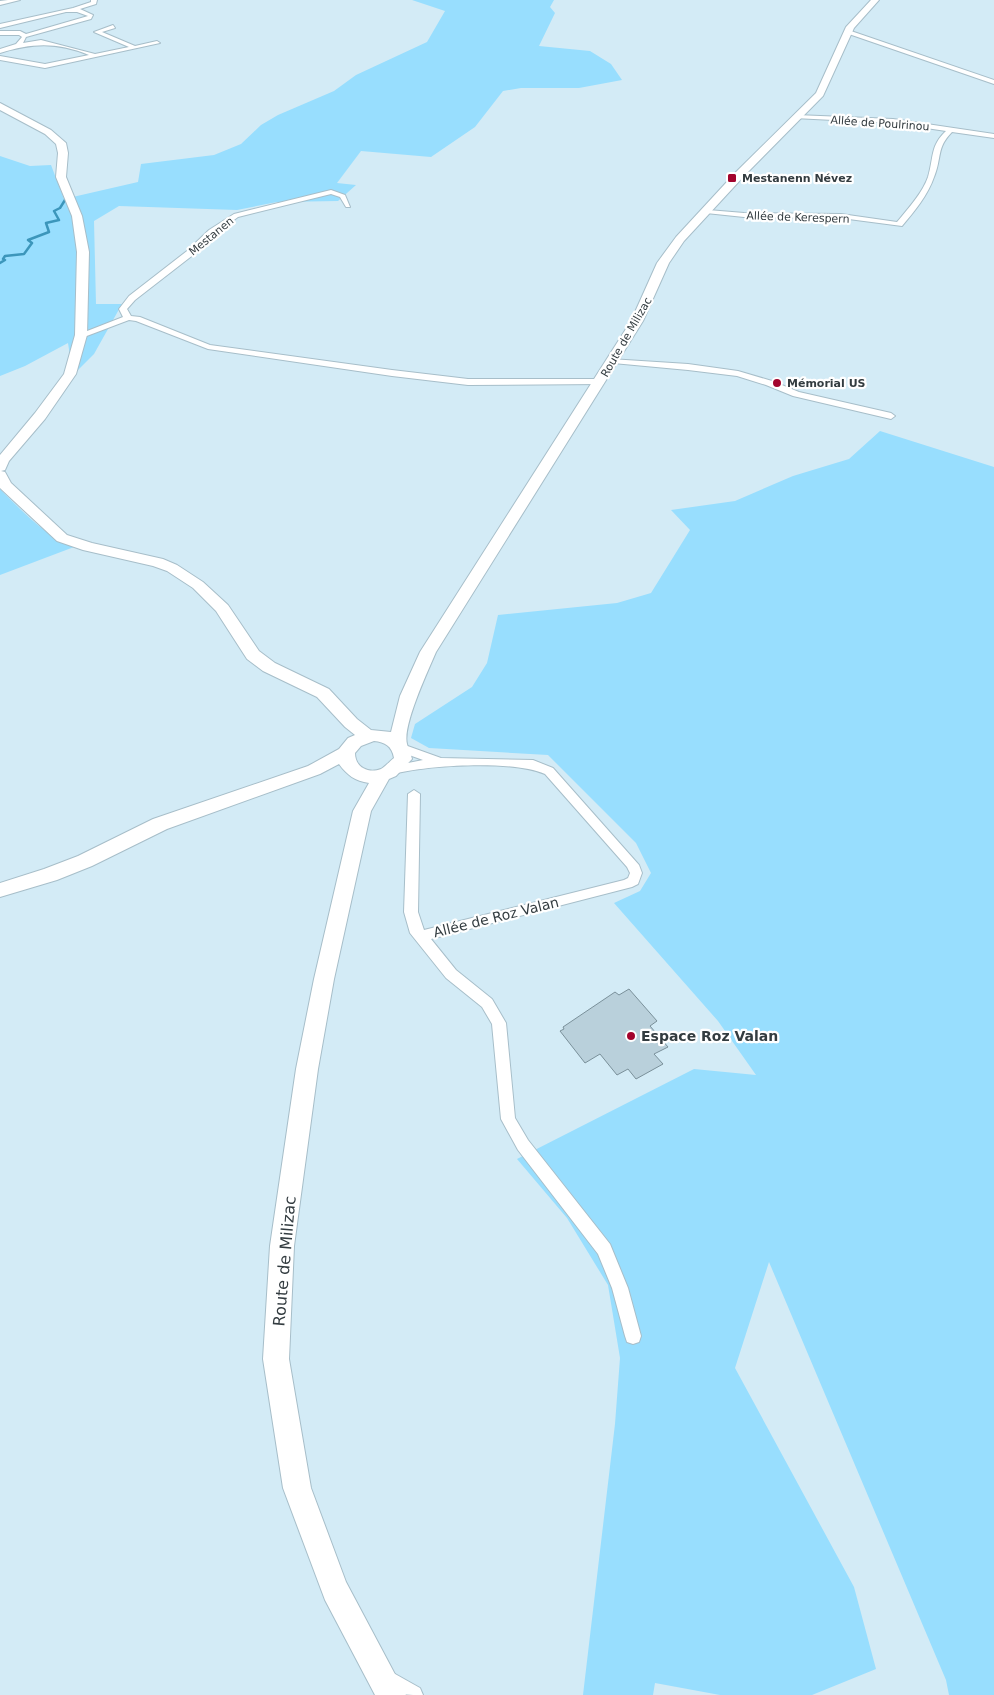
<svg xmlns="http://www.w3.org/2000/svg" width="994" height="1695" viewBox="0 0 994 1695" font-family="'DejaVu Sans',sans-serif">
  <style>
    .green { fill: #98defe }
    .lines { fill: none; stroke-linecap: round; stroke-linejoin: round }
    .stream { stroke: #3c96bb; stroke-width: 2.5 }
    .building { fill: #b9d0db; stroke: #7a909a }
    .street-casing { stroke: #a7bec9; stroke-width: 2 }
    .secondary-casing { stroke: #a7bec9; stroke-width: 2 }
    .street { fill: #fff; fill-rule: evenodd }
    .secondary { fill: #fff; fill-rule: evenodd }
    .poi-dot { fill: #a3042d; stroke: #fff; stroke-width: 2 }
    .labels { text-anchor: middle; stroke-width: 4.5; stroke-linejoin: round; paint-order: stroke }
    .far-street-label { font-size: 11px; fill: #333c40; stroke: #fff }
    .far-poi-label { font-size: 11px; font-weight: bold; fill: #333c40; stroke: #fff; text-anchor: start }
    .street-label { font-size: 14px; fill: #333c40; stroke: #fff }
    .poi-label { font-size: 14px; font-weight: bold; fill: #333c40; stroke: #fff; text-anchor: start }
    .near-street-label { font-size: 16px; fill: #333c40; stroke: #fff }
  </style>
  <rect width="100%" height="100%" fill="#d3ebf6"/>
  <!-- green -->
  <g class="green">
    <polygon points="412,0 554,0 550,7 555,13 539,46 590,51 611,64 622,80 579,88 521,88 503,91 475,127 431,157 361,151 337,183 356,185 338,201 277,202 237,210 119,206 94,221 96,304 122,304 94,354 73,375 68,343 25,366 0,376 0,156 30,166 51,165 64,199 138,182 141,164 214,155 241,144 261,125 278,115 334,91 356,75 427,42 445,11"/>
    <polygon points="880,431 994,467 994,1695 949,1695 946,1680 769,1262 735,1368 854,1587 876,1669 812,1695 720,1695 655,1683 653,1695 583,1695 615,1424 620,1358 608,1285 567,1218 517,1159 694,1069 756,1075 718,1021 614,903 640,891 651,873 636,843 548,755 429,748 411,738 415,724 472,687 487,663 498,615 617,603 651,593 690,530 671,510 735,501 793,476 849,459"/>
    <path d="M0,489C22,511 44,535 74,547L0,575Z"/>
  </g>
  <g class="lines">
    <!-- stream -->
    <polyline class="stream" points="0,263 5,260 3,259 5,256 24,254 32,243 28,240 49,232 46,223 59,220 54,211 60,208 65,200"/>
  </g>
  <!-- building -->
  <polygon class="building" points="629,989 657,1021 650,1026 668,1047 654,1054 663,1064 636,1079 628,1069 617,1075 600,1054 585,1063 560,1031 564,1029 563,1027 615,992 619,995"/>
  <g class="lines">
    <!-- street casing -->
    <g class="street-casing">
      <g id="street">
        <polygon points="8,0 20,0 0,5 0,1"/>
        <path d="M91,0H97L96,4L80,9L93,15L91,19L26,37L23,43L41,40L95,54L129,47L94,32L113,25L115,28L102,32L135,46L157,41L160,43L45,68L0,60V56L45,64L89,55C56,42 33,43 0,53V49L16,44L22,37L19,35H0V31H20L26,34L88,16L77,12H66L0,28V24L73,8L91,2Z"/>
        <polygon points="848,30 994,80 994,84 846,33"/>
        <path d="M796,115L893,119L994,134V138L952,132C936,148 942,158 934,177C928,195 914,212 902,226L841,218L744,217L706,213V211L708,210L744,213L841,214L897,222C908,209 923,192 928,177C934,157 930,146 946,131L893,123L794,118Z"/>
        <polygon points="331,190 345,195 350,207 346,207 340,197 331,194 238,217 215,234 193,255 135,300 127,309 131,316 140,317 210,345 392,370 468,379 600,379 604,382 603,384 468,385 392,376 208,349 136,321 129,320 84,337 77,335 123,317 119,309 129,296 187,251 209,230 234,214"/>
        <polygon points="610,359 688,364 738,371 772,381 799,392 891,413 895,416 891,419 793,396 766,385 737,376 688,370 613,363 609,361"/>
        <path d="M402,744L441,758L533,760L553,768L639,865L642,873L638,884L632,887L431,939L456,970L492,999L506,1023L515,1118L528,1140L610,1244L628,1288L641,1336L639,1342L633,1344L627,1342L625,1336L612,1288L598,1254L518,1150L501,1119L492,1024L482,1007L446,978L410,933L404,912L408,794L414,790L420,794L418,912L424,930L624,880L628,878L630,873L627,867L545,774C512,760 433,765 397,773L393,772L391,769L393,766L423,760L398,751L396,748L398,745Z"/>
        <path d="M388,1670L420,1688L423,1695C406,1695 386,1695 378,1680L381,1673Z"/>
      </g>
    </g>
    <!-- secondary casing -->
    <g class="secondary-casing">
      <path id="secondary" d="M871,0H879L854,28L823,96L744,176L684,241L669,263L643,321L436,652C428,671 402,726 407,744C408,749 411,754 412,759L396,776L389,779L371,811L334,979L318,1069L294,1246L289,1359L311,1488L346,1582L406,1695H375L325,1600L283,1488L263,1359L270,1246L296,1069L314,979L353,811L369,783C355,781 347,775 339,764L320,774L167,829L92,866L57,880L0,897V883L44,869L78,856L153,819L308,766L339,749L348,738L355,735L345,727L317,697L263,671L247,659L216,611L193,588L167,571L153,566L83,550L57,541L0,488V455L35,413L64,374L75,335L77,252L72,216L56,177L58,153L56,144L45,134L0,110V103L51,130L66,143L68,153L66,177L82,216L89,252L87,335L76,374L45,419L9,461L5,470L1,471L5,472L11,483L67,535L92,543L163,559L177,565L203,582L228,605L259,651L275,663L329,689L357,719L371,730L391,732L400,696L420,652L631,321L657,263L676,237L736,172L816,93L846,27ZM374,741C385,742 392,746 394,758C390,761 386,766 381,769C368,774 355,767 355,753L361,746Z"/>
    </g>
    <!-- street -->
    <use href="#street" class="street"/>
    <!-- secondary -->
    <use href="#secondary" class="secondary"/>
  </g>
  <!-- markers -->
  <g class="poi-dot">
    <rect x="727" y="173" width="10" height="10" rx="2.5"/>
    <circle cx="777" cy="383" r="5"/>
    <circle cx="631" cy="1036" r="5"/>
  </g>
  <g class="labels">
    <!-- far-street labels -->
    <g class="far-street-label">
      <text transform="translate(880 123) rotate(4)" y="4">Allée de Poulrinou</text>
      <text transform="translate(798 217) rotate(2)" y="4">Allée de Kerespern</text>
      <text transform="translate(211 236) rotate(-39)" y="4">Mestanen</text>
      <text transform="translate(626 337) rotate(-60)" y="4">Route de Milizac</text>
    </g>
    <!-- far-poi labels -->
    <g class="far-poi-label">
      <text x="742" y="182">Mestanenn Névez</text>
      <text x="787" y="387">Mémorial US</text>
    </g>
    <!-- street labels -->
    <g class="street-label">
      <text transform="translate(496 917) rotate(-14)" y="5">Allée de Roz Valan</text>
    </g>
    <!-- poi labels -->
    <g class="poi-label">
      <text x="641" y="1041">Espace Roz Valan</text>
    </g>
    <!-- near-street labels -->
    <g class="near-street-label">
      <text transform="translate(284 1261) rotate(-85)" y="6">Route de Milizac</text>
    </g>
  </g>
</svg>
